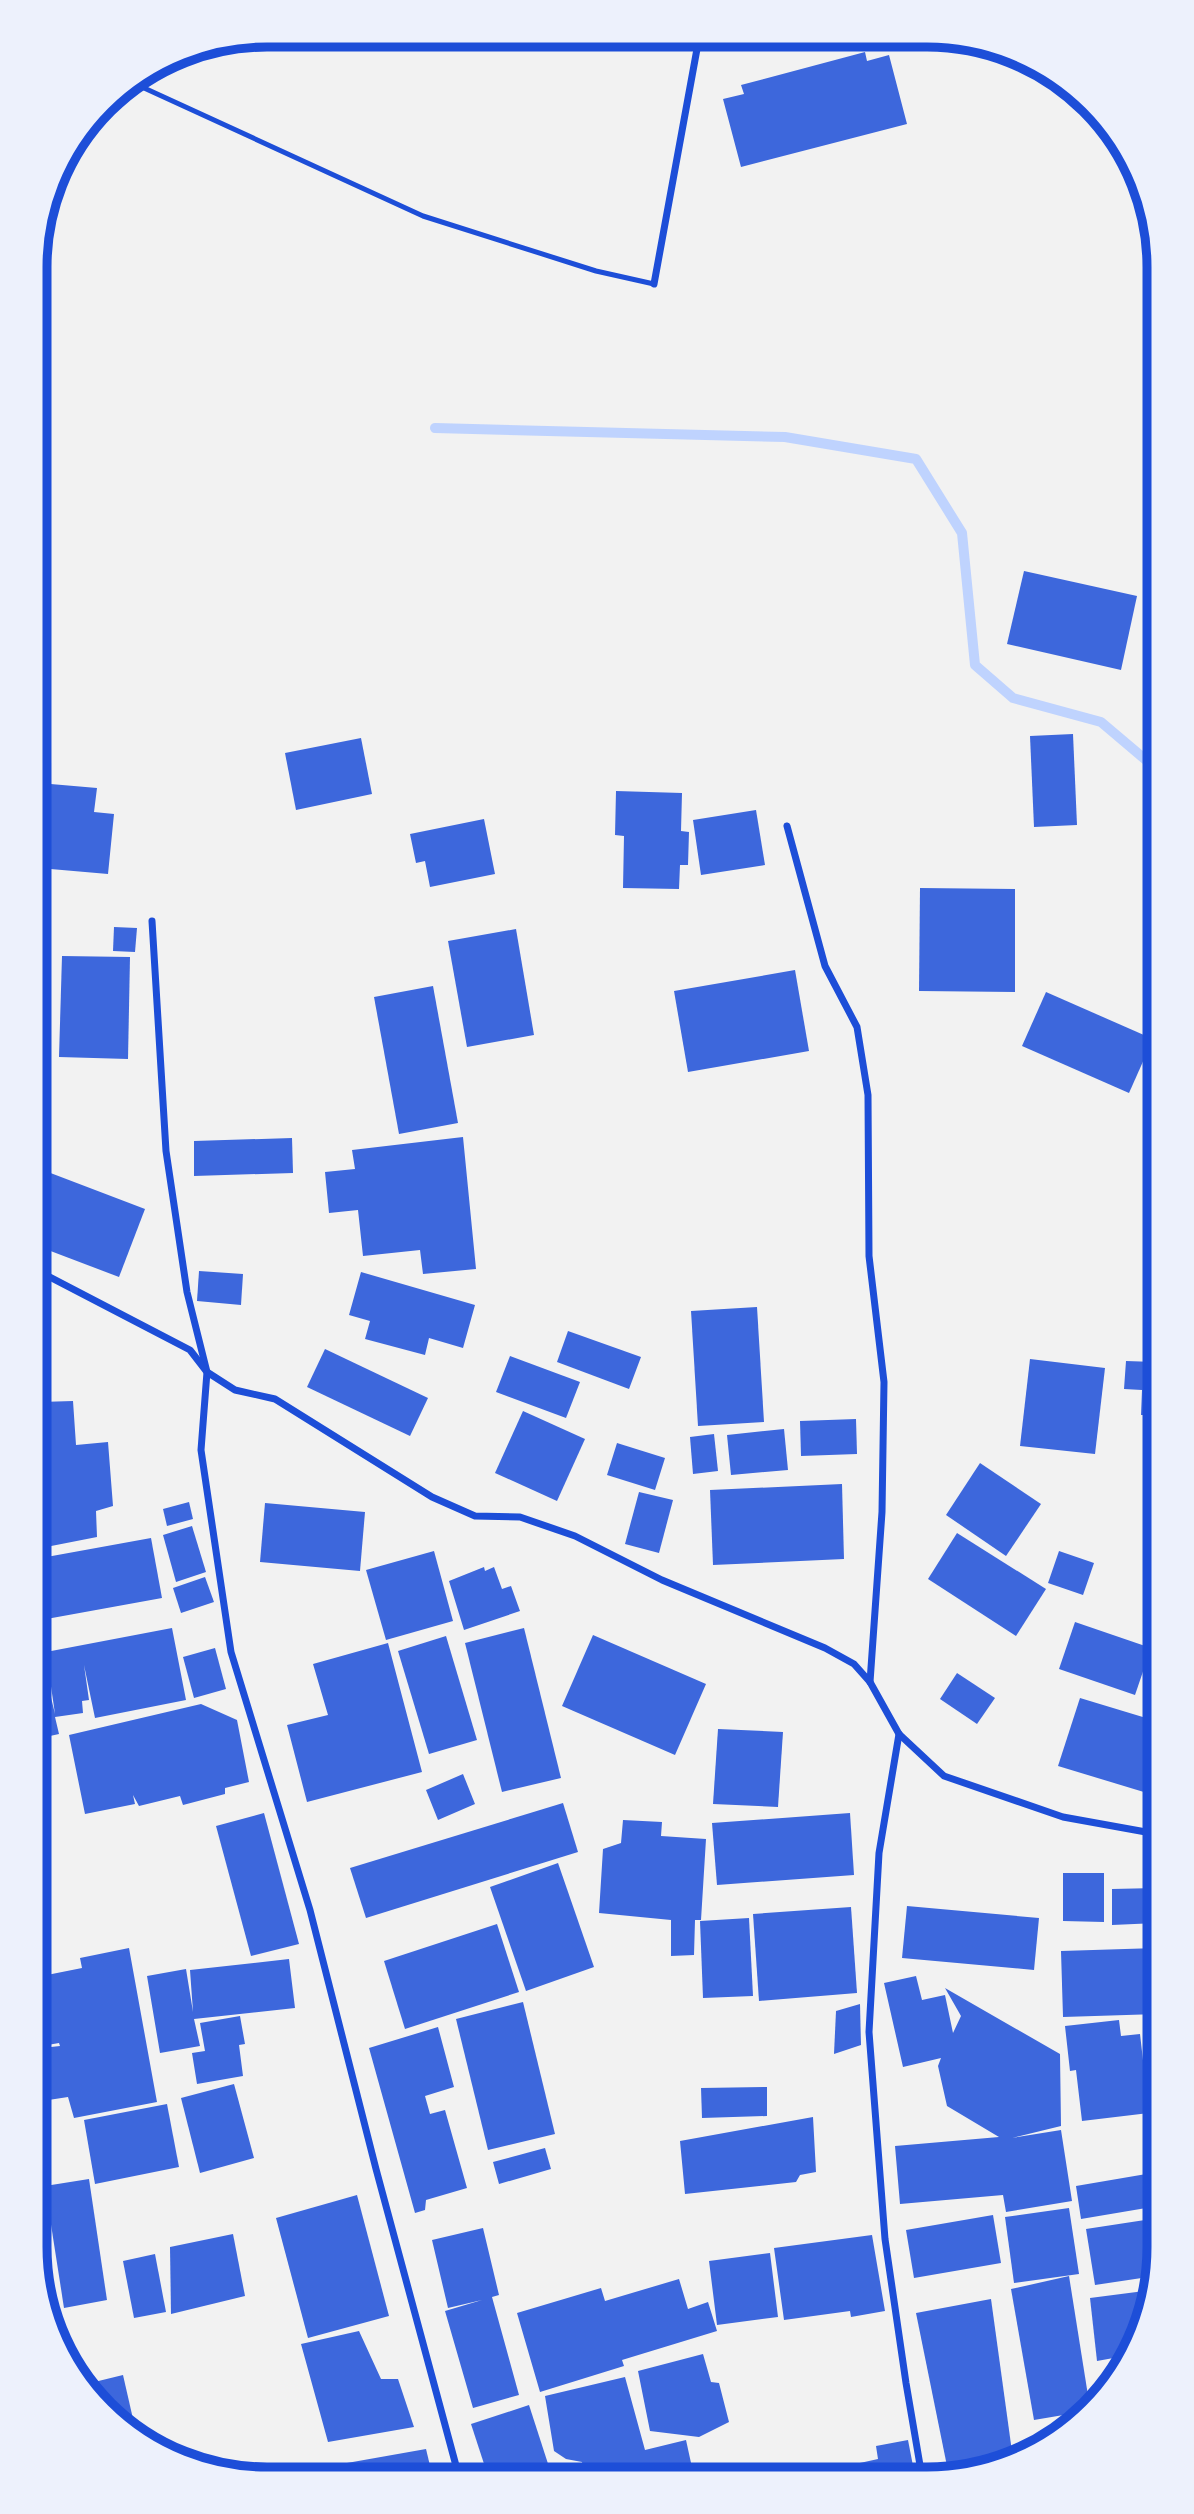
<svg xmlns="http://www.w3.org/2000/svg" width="1194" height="2514" viewBox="0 0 1194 2514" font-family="'IBM Plex Sans',sans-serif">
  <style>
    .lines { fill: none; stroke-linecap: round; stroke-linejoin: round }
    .stream { stroke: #bfd3fe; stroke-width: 10 }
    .building { fill: #3d67dc }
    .service { stroke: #1d4ed8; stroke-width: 5 }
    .minor { stroke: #1d4ed8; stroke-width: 7 }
    .rim { fill: none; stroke: #1d4ed8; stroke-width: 9 }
  </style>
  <rect width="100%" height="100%" fill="#f2f2f2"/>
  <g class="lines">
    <!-- stream -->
    <polyline class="stream" points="435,428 785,437 916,459 962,533 975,665 1013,698 1101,722 1153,766"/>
  </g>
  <!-- building -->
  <g class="building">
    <polygon points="865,52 867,61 889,55 907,124 741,167 723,99 744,94 741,85"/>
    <polygon points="1024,571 1137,596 1121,670 1007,644"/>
    <polygon points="1073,734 1077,825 1034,827 1030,736"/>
    <polygon points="361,738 372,794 296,810 285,753"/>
    <polygon points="39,783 97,788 94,812 114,814 108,874 39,868"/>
    <polygon points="616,791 682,793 681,831 689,832 688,865 680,865 679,889 623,888 624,836 615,835"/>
    <polygon points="756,810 765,865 701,875 693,820"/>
    <polygon points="484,819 495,874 430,887 425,861 416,863 410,834"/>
    <polygon points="920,888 1015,889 1015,992 919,991"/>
    <polygon points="114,927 137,928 135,952 113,951"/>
    <polygon points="516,929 534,1035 467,1047 448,941"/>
    <polygon points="62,956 130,957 128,1059 59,1057"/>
    <polygon points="795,970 809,1051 688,1072 674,991"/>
    <polygon points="433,986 458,1123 399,1134 374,997"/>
    <polygon points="1046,992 1153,1039 1129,1093 1022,1046"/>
    <polygon points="463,1137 476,1269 423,1274 420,1250 363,1256 358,1210 329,1213 325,1172 355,1169 352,1150"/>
    <polygon points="292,1138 293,1173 194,1176 194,1141"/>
    <polygon points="40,1169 145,1209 119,1277 40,1247"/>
    <polygon points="199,1271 243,1274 241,1305 197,1301"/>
    <polygon points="361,1272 475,1305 463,1348 429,1338 425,1355 365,1339 370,1321 349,1315"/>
    <polygon points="757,1307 764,1422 698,1426 691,1311"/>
    <polygon points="568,1331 641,1357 629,1389 557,1362"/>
    <polygon points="325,1349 428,1398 410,1436 307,1387"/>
    <polygon points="510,1356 580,1382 566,1418 496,1392"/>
    <polygon points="1030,1359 1105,1368 1095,1454 1020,1446"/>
    <polygon points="1126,1361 1155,1362 1155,1415 1141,1415 1142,1390 1124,1389"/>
    <polygon points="73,1401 76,1445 108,1442 113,1506 96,1511 97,1537 41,1548 40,1402"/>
    <polygon points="523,1411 585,1439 557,1501 495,1473"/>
    <polygon points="856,1419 857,1454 801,1456 800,1421"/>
    <polygon points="784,1429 788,1470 731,1475 727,1435"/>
    <polygon points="714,1434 718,1471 693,1474 690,1437"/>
    <polygon points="617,1443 665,1458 655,1490 607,1475"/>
    <polygon points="980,1463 1041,1504 1006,1556 946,1515"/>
    <polygon points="842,1484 844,1559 713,1565 710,1490"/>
    <polygon points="639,1492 673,1500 659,1553 625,1544"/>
    <polygon points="189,1502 193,1519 167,1526 163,1509"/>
    <polygon points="265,1503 365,1512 360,1571 260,1562"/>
    <polygon points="192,1526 206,1572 176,1582 163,1535"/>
    <polygon points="957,1533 1046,1589 1016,1636 928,1579"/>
    <polygon points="151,1538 162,1598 41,1620 41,1558"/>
    <polygon points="434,1551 453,1621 386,1640 366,1570"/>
    <polygon points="1059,1551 1094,1563 1083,1595 1048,1583"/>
    <polygon points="484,1567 485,1571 494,1567 502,1589 511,1586 520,1611 464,1630 449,1581"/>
    <polygon points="205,1577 214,1602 181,1613 173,1588"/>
    <polygon points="1075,1622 1151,1648 1135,1695 1059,1669"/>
    <polygon points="172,1628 186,1700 95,1718 84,1665 89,1700 82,1701 83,1713 55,1717 59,1734 41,1738 41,1656 55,1714 46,1652"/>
    <polygon points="524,1628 561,1778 502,1792 465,1643"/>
    <polygon points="593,1635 706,1684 675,1755 562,1706"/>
    <polygon points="446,1636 477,1740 429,1754 398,1651"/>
    <polygon points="388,1643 422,1772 307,1802 287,1725 328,1715 313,1664"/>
    <polygon points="215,1648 226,1689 194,1698 183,1657"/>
    <polygon points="957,1673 995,1698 977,1724 940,1699"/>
    <polygon points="1080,1698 1156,1721 1157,1796 1058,1766"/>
    <polygon points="201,1704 237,1720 249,1782 225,1788 225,1794 183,1805 180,1796 139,1806 133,1795 135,1804 85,1814 69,1735"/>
    <polygon points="718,1729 783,1732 778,1807 713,1804"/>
    <polygon points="463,1774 475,1804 438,1820 426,1790"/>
    <polygon points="563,1803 578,1852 366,1918 350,1868"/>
    <polygon points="264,1813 299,1944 251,1956 216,1826"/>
    <polygon points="850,1813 854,1875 717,1885 712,1823"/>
    <polygon points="623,1820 662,1822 661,1836 706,1839 701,1920 695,1920 694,1955 671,1956 671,1920 599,1913 603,1849 621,1843"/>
    <polygon points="558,1863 594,1967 526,1991 490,1887"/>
    <polygon points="1063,1873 1104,1873 1104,1922 1063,1921"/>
    <polygon points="1156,1888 1157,1923 1112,1925 1112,1889"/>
    <polygon points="907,1906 1039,1918 1034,1970 902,1958"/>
    <polygon points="851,1907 857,1993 759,2001 753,1914"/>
    <polygon points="749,1918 753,1996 703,1998 700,1921"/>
    <polygon points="497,1924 519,1992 405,2029 384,1961"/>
    <polygon points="129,1948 157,2102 74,2118 68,2097 42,2101 42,2048 60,2046 59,2043 42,2046 42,1968 46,1968 47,1975 82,1968 80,1958"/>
    <polygon points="1157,1948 1158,2014 1063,2017 1061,1951"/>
    <polygon points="289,1959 295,2008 194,2019 200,2046 160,2053 147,1976 186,1969 193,2012 190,1970"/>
    <polygon points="916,1976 922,2000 945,1995 953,2033 961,2016 945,1988 1060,2054 1061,2126 1012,2138 1061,2130 1072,2201 1006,2212 1003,2195 900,2204 895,2146 999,2137 947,2106 938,2066 941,2058 903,2067 884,1983"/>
    <polygon points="523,2002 555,2134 488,2150 456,2019"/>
    <polygon points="860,2004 861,2045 834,2054 836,2011"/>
    <polygon points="240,2016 245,2044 239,2045 243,2076 197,2084 192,2053 205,2051 200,2023"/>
    <polygon points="1119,2020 1121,2036 1140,2034 1149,2113 1082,2121 1076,2070 1070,2071 1065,2026"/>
    <polygon points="438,2027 454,2087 425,2096 430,2114 445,2110 467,2188 426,2200 425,2210 415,2213 369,2048"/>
    <polygon points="234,2084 254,2158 200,2173 181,2098"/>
    <polygon points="767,2087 767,2116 702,2118 701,2088"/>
    <polygon points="167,2104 179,2167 95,2184 84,2120"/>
    <polygon points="813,2117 816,2172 800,2175 796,2182 685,2194 680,2141"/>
    <polygon points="545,2148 551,2169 499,2184 493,2162"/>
    <polygon points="1158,2172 1158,2206 1081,2219 1076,2186"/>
    <polygon points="89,2179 107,2300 64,2308 45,2186"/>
    <polygon points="357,2195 389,2316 308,2338 276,2218"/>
    <polygon points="1069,2208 1079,2274 1014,2283 1005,2217"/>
    <polygon points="993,2215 1001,2263 914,2278 906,2230"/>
    <polygon points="1158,2218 1158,2262 1155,2276 1095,2285 1086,2229"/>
    <polygon points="483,2228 499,2295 492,2297 519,2395 473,2408 445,2311 482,2300 448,2308 432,2240"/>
    <polygon points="233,2234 245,2296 171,2314 170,2247"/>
    <polygon points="872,2235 885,2311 851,2317 850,2311 784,2320 774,2248"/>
    <polygon points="770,2253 778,2317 717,2325 709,2261"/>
    <polygon points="155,2254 166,2312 134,2318 123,2261"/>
    <polygon points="1069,2276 1090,2408 1087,2411 1034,2420 1011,2289"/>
    <polygon points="679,2279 688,2309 708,2302 717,2331 622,2360 624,2366 540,2392 517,2313 601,2288 605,2301"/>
    <polygon points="1152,2290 1141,2335 1130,2355 1097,2361 1090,2298"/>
    <polygon points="991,2299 1013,2459 995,2467 975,2471 948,2471 916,2313"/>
    <polygon points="359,2331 381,2379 398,2379 414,2427 328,2442 301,2344"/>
    <polygon points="703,2354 711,2382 719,2383 729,2422 699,2437 650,2431 638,2371"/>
    <polygon points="123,2375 136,2432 114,2421 82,2385"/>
    <polygon points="625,2377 645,2450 686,2440 693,2472 584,2473 582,2462 566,2459 554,2451 545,2396"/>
    <polygon points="529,2405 551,2473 487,2473 471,2424"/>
    <polygon points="1069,2428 1055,2440 1041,2446 1039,2432"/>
    <polygon points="908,2440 914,2471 819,2472 878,2459 876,2446"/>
    <polygon points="426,2449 432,2474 332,2474 330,2466"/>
  </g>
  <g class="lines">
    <!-- service -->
    <polyline class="service" points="131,82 423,216 596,271 654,284"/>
    <!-- minor -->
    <g class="minor">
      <polyline points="654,284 699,38"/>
      <polyline points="787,826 825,966 857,1027 868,1095 869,1256 884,1382 882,1512 870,1682"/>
      <polyline points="152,921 166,1151 187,1292 207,1372 201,1450 231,1652 310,1910 376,2169 458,2473"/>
      <polyline points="40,1272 190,1350 207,1372 235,1390 275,1399 432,1497 475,1516 520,1517 575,1536 662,1580 825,1648 854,1664 870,1682 899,1734 944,1776 1063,1817 1157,1834"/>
      <polyline points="899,1734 879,1853 869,2032 885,2239 906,2383 921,2471"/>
    </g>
  </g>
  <!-- crop -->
  <path d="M0 0H1194V2514H0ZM267 47H927A220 220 0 0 1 1147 267V2247A220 220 0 0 1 927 2467H267A220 220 0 0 1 47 2247V267A220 220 0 0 1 267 47Z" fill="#edf1fc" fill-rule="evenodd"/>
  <path class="rim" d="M267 47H927A220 220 0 0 1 1147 267V2247A220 220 0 0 1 927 2467H267A220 220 0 0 1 47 2247V267A220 220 0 0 1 267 47Z"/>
</svg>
